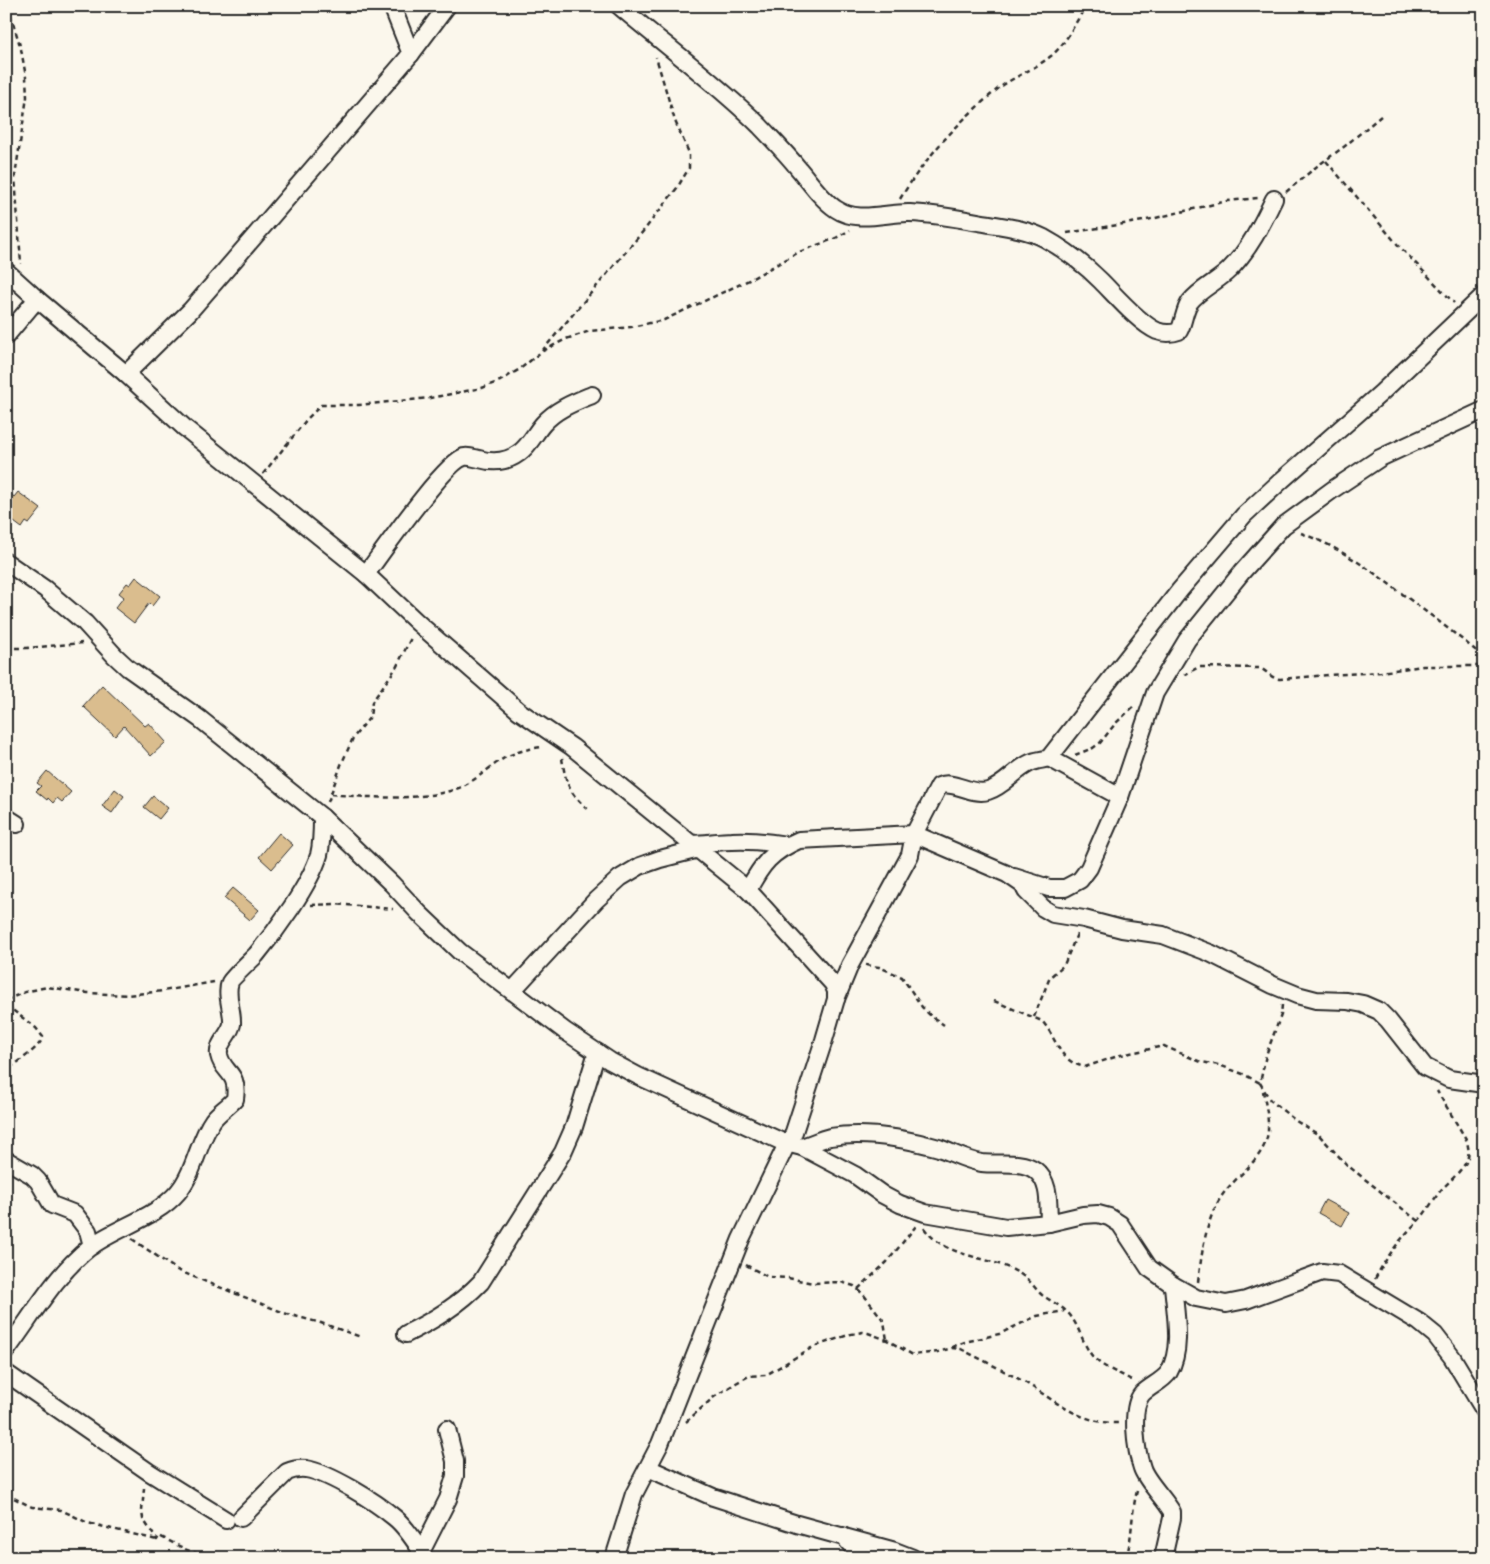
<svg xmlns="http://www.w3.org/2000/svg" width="1490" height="1564" viewBox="0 0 1490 1564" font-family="Itim,sans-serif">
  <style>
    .building { fill: #dabd8e; stroke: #2b2b2b }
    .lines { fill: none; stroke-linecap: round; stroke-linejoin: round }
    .street-casing { stroke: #2b2b2b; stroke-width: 20 }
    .path { stroke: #2b2b2b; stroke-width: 2.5; stroke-dasharray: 5 4; stroke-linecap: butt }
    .street { stroke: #fbf7ec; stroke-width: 16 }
  </style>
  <rect width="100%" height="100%" fill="#fbf7ec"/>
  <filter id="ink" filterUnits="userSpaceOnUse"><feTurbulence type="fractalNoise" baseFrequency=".02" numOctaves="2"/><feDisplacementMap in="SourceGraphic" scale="10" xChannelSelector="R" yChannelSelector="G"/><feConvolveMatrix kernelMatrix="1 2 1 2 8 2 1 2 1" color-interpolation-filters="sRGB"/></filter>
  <g filter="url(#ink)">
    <!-- building -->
    <g class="building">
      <polygon points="18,492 41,509 29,524 26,522 22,528 6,516 6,503 12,495 14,497"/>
      <polygon points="136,577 160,596 152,606 149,603 134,623 115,608 124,597 119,593 127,583 130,585"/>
      <polygon points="102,685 145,726 149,723 166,742 151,756 124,726 115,736 83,706"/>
      <polygon points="47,771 71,792 62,802 57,798 53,803 48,798 47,800 36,791 41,786 37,783"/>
      <polygon points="115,789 124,796 112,813 102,806"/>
      <polygon points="153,796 168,808 159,819 144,807"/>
      <polygon points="279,833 293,845 272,869 259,857"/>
      <polygon points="233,888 259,910 250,920 224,898"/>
      <polygon points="1325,1200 1349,1213 1342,1226 1318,1213"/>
    </g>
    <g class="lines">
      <!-- street casing -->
      <g class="street-casing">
        <g id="street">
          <polyline points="392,6 411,54"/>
          <path d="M619,6C666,46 716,83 760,126C773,140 786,153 798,168C810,182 821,199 836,209C858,224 887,212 910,213C933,214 956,218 978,222C1000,226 1024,228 1044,238C1064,249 1085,265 1101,281C1115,295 1140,324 1157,331C1165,334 1171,334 1179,331C1184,322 1184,310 1190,302C1200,289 1217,282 1229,270C1249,250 1262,224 1274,199"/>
          <polyline points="6,271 37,299 126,374 185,428 366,574 418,623 519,711 572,747 748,890 833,984 836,991 836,999 824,1040 790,1144 787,1144 741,1239 660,1444 634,1494 614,1558"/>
          <polyline points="6,336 37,299"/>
          <polyline points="126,374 190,311 235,259 411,54 447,6"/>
          <polyline points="6,562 45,589 66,607 85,623 115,656 128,668 200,719 322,817 392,884 419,913 460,952 565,1031 610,1061 638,1076 787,1144"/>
          <path d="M366,574C381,554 445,462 464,457C469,456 474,458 479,459C493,463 507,462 519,453C529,446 535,433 543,424C556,409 575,402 592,395"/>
          <polyline points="1049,758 1120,797"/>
          <polyline points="6,817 17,824"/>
          <path d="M692,844C706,844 718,841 732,841C750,840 769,842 787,845"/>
          <polyline points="1014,877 1049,888 1065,888 1080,880 1089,868 1120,797 1155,693 1187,640 1242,572 1283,526 1335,488 1380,458 1484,410"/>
          <path d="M748,890C762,864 771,852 799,840L914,834L1007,874L1023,885L1026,891L1043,908L1053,914L1084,919L1122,929L1163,935L1210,953L1273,985L1297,995L1316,1000L1347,1001L1363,1004L1379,1011L1388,1020L1425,1067L1449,1079L1484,1084"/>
          <polyline points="512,991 596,900 620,878 640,866 660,859 699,849"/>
          <path d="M836,999L850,965L910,855L914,834L939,786C953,779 971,796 988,791C1004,786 1015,770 1030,763C1036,760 1043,760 1049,758L1180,590L1244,515L1282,480L1381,393L1484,295"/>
          <polyline points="790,1144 802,1147 855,1175 883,1195 900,1204 925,1213 1006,1227 1049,1223 1083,1215 1098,1214 1109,1217 1120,1224 1149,1268 1173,1285 1196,1298 1226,1304 1246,1300 1322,1272 1339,1274 1419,1322 1435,1335 1452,1357 1484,1410"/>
          <path d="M802,1147C811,1144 821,1139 830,1137C867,1131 904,1138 939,1148C953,1153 968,1161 982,1163C999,1165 1021,1160 1035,1170C1051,1182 1048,1205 1049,1223"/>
          <polyline points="6,1160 32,1175 38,1181 52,1205 75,1214 88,1231 92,1246"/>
          <path d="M406,1334C434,1320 459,1305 481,1282L563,1152L574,1127L597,1052"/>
          <path d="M6,1351C33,1315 55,1275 90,1247C117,1227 156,1218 178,1192C195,1172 198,1141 213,1120C219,1112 228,1107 235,1099C239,1071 223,1074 219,1055C217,1043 230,1035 232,1024C233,1010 225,995 230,982C231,979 251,960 256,955C276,931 310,885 319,855C322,843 322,830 322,817"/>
          <polyline points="6,1373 149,1472 226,1520"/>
          <polyline points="648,1468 713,1497 797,1524 895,1551 913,1558"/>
          <path d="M241,1518L287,1472C294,1469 299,1468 306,1469C330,1473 376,1502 395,1518C406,1527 414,1540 422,1552"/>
          <polyline points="843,1536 857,1552 859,1558"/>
          <polyline points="418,1558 448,1499 455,1476 455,1461 447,1429"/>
          <path d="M1163,1558L1172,1518V1512C1165,1499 1146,1481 1142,1468C1136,1451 1130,1408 1142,1394C1150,1386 1163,1381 1169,1372C1183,1348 1175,1312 1173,1285"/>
        </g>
      </g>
      <!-- path -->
      <g class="path">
        <polyline points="8,6 21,49 26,77 27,97 15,176 21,264"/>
        <polyline points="1326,161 1398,245 1454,303"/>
        <polyline points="1286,192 1316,167 1345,146 1381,116"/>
        <path d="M900,199C926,156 960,120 999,88C1015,76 1035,69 1051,56C1066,44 1075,23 1086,6"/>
        <polyline points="1067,233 1143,221 1227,201 1258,198"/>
        <polyline points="542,351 645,229 677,188 689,168 689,153 675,121 656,57"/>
        <polyline points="263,474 307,419 321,405 359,405 430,398 482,388 500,381 520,369 541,352 566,339 590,331 631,327 664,320 749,280 799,252 836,238 850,230"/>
        <path d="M1301,533C1341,548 1371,570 1405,596C1432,616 1458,636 1484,657"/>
        <polyline points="6,648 27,648 82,643"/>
        <path d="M1184,675L1199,667L1259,668C1268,671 1271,679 1280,679L1328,675L1381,672L1423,666H1484"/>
        <polyline points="1075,755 1093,748 1100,743 1115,724 1133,707"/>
        <path d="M562,758C566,785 569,793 590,811"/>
        <path d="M331,794C367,798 433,802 465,785C480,777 492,765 506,757C518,751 531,748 543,747"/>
        <polyline points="328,802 341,765 353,738 370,717 372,702 396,668 411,638"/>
        <polyline points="311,905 335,904 393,909"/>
        <polyline points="866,965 879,967 902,977 922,1007 931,1016 944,1025"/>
        <polyline points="6,1000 25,992 47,987 88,993 128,995 163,991 214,982"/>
        <path d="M994,1001L1042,1021C1058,1039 1057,1061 1085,1067L1121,1055L1164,1046L1201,1062L1219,1065L1243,1074L1260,1083"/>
        <path d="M6,1005L36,1028L43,1037C40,1048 16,1063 6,1071"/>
        <polyline points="1282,1005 1281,1015 1266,1055 1260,1083 1270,1100 1296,1121 1319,1135 1347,1165 1418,1221"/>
        <polyline points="1034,1017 1050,977 1064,965 1077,934"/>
        <path d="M924,1228C948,1261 993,1254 1023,1276C1031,1281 1035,1289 1042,1295C1052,1302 1066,1308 1072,1318C1081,1331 1084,1348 1095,1359C1106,1370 1122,1373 1134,1382"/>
        <polyline points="132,1239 177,1270 199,1279 287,1314 321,1323 361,1337"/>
        <polyline points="746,1265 768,1277 788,1278 813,1283 841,1282 854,1286 863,1294 884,1321 887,1340"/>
        <path d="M1375,1279C1387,1256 1400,1239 1418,1221C1427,1212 1433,1200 1441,1190C1449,1182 1458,1174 1465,1164C1470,1156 1469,1148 1466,1139L1437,1091"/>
        <path d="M1198,1282C1202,1253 1205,1222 1221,1197C1237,1173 1270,1157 1268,1125C1268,1114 1265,1102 1263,1091"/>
        <polyline points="858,1289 887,1262 916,1226"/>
        <polyline points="952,1347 965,1342 999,1334 1037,1316 1064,1311"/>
        <path d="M686,1422L714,1397L736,1383L749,1376L766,1375L813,1347L851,1334L863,1332L868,1333L887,1340L913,1355L938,1352L952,1348L961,1349C982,1360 1005,1371 1026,1383C1057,1402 1080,1424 1120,1423"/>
        <polyline points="144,1488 142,1511 143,1519 157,1540 159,1536 187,1550 210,1557"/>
        <polyline points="6,1494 32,1507 61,1510 88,1523 157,1540"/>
        <path d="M1126,1558C1133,1536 1131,1513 1137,1491"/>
      </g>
      <!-- street -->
      <use href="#street" class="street"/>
    </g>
  </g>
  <!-- margin -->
  <rect width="1490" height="1564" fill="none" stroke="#fbf7ec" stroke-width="25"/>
  <rect x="12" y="12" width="1465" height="1539" fill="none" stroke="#2b2b2b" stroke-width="2" filter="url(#ink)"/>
</svg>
